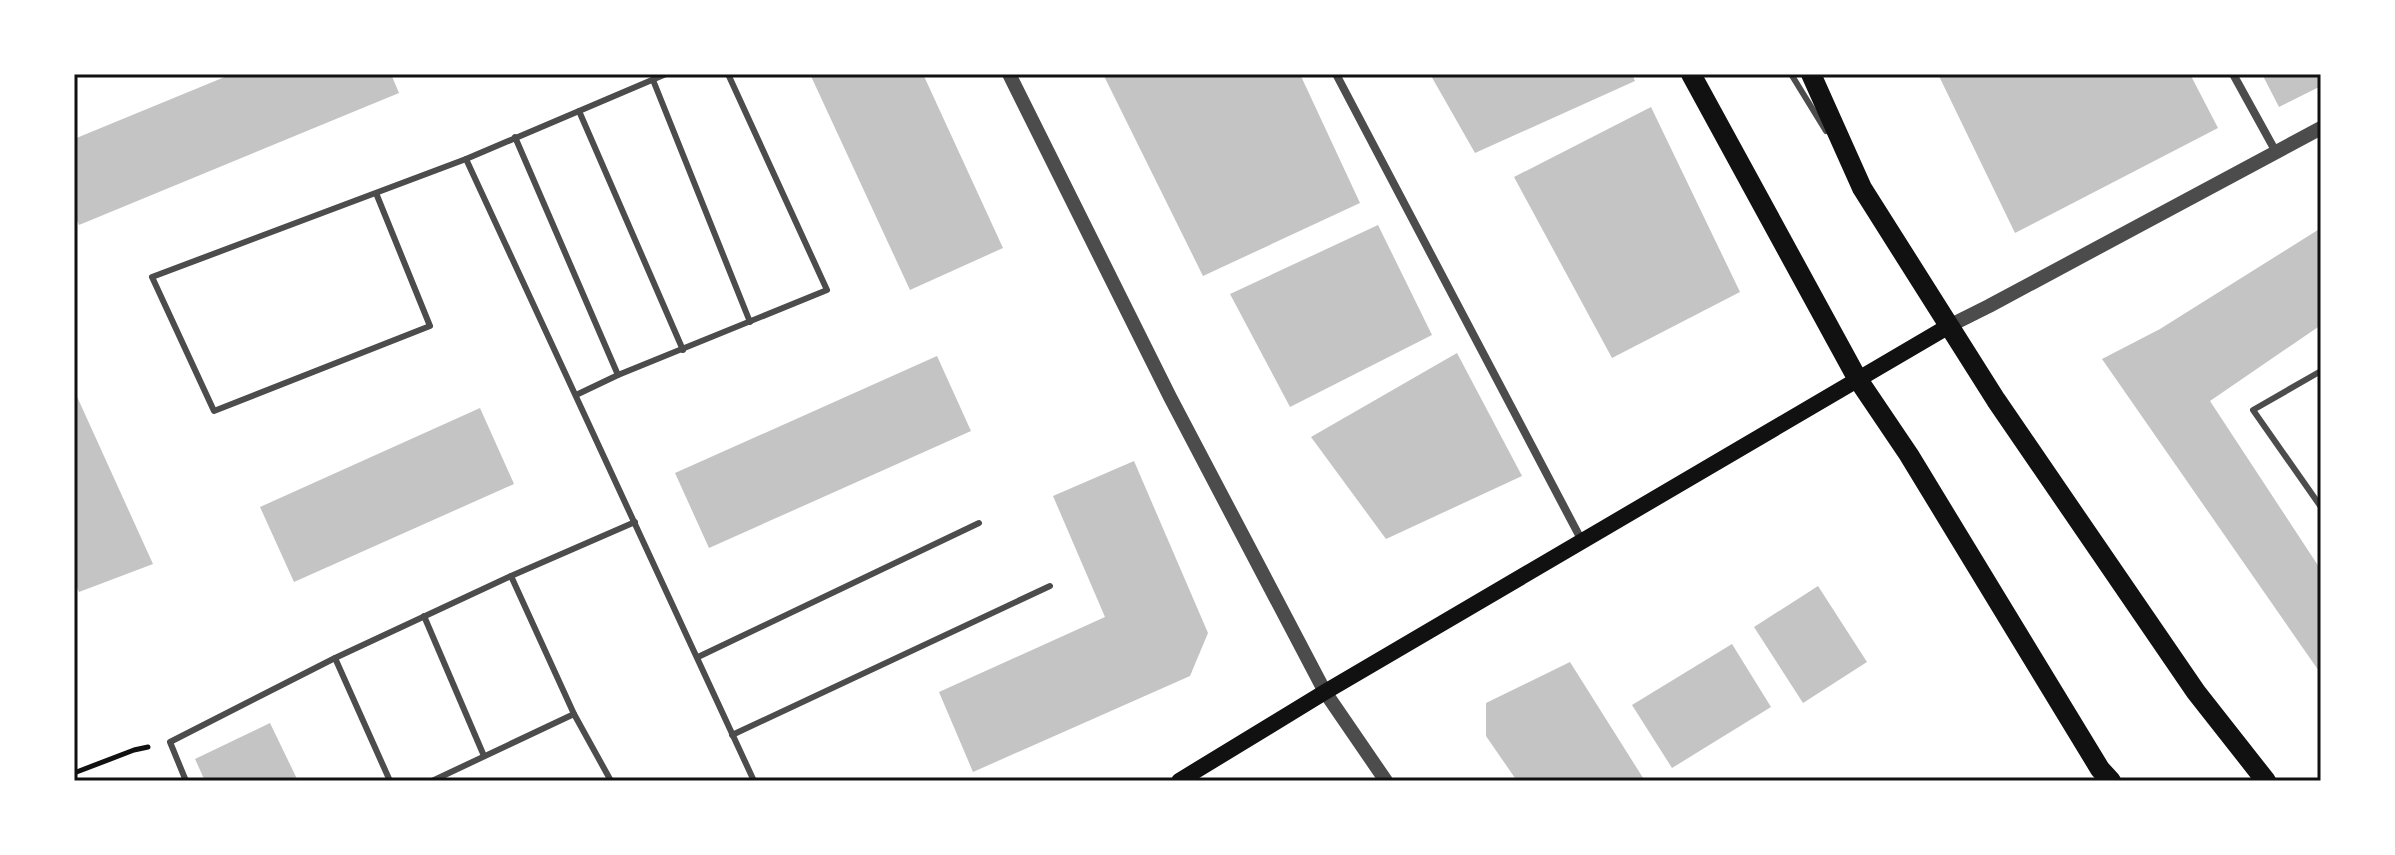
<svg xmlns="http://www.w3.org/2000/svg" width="2395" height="855" viewBox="0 0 2395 855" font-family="Ubuntu,sans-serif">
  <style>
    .building { fill: #c4c4c4 }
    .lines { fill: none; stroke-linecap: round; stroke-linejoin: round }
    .path { stroke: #111; stroke-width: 5 }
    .service { stroke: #4c4c4c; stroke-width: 6 }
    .minor { stroke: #4c4c4c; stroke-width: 8 }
    .tertiary { stroke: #4c4c4c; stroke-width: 14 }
    .secondary { stroke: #111; stroke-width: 16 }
    .primary { stroke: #111; stroke-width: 20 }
    .neatline { fill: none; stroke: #111; stroke-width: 3 }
  </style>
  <rect width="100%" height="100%" fill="#fff"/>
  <!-- building -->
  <g class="building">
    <polygon points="232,74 391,74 399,93 79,225 74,213 74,139"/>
    <polygon points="810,74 923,74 1003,248 910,290"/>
    <polygon points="1103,74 1300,74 1360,203 1203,276"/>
    <polygon points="1430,74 1632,74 1635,81 1475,153"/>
    <polygon points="1938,74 2190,74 2218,128 2015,233"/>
    <polygon points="2262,74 2321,74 2321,86 2279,107"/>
    <polygon points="1651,107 1740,292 1612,358 1514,177"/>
    <polygon points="1378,225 1432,335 1290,407 1230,294"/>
    <polygon points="2321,228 2321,325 2210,401 2321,570 2321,674 2102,359 2160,329"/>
    <polygon points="1457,353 1522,476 1386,539 1311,437"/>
    <polygon points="937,356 971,431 709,548 675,473"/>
    <polygon points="74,390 153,564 79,592 74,581"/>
    <polygon points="480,408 514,484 294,582 260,507"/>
    <polygon points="1134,461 1208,633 1190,676 973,772 939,692 1105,617 1053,496"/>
    <polygon points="1818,586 1867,662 1803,703 1754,627"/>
    <polygon points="1732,644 1771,707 1672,768 1632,705"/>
    <polygon points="1570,662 1645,781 1517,781 1486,736 1486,703"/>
    <polygon points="270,723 298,781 205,781 195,759"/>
  </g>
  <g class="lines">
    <!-- path -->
    <polyline class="path" points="74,773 134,750 148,747"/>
    <!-- service -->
    <g class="service">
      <polyline points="1791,74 1826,131"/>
      <polyline points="653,80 750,322"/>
      <polyline points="579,111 683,350"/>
      <polyline points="515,137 618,375"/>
      <polyline points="466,159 754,781"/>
      <polyline points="376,193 430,326 214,411 152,277 466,159 666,74"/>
      <polyline points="2321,371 2253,410 2321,507"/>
      <polyline points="576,395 618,375 827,290 728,74"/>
      <polyline points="511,576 574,714 611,781"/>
      <polyline points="424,616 484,756"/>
      <polyline points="698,657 979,523"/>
      <polyline points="335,658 390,781"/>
      <polyline points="732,735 1050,586"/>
      <polyline points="186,781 170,742 335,658 511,576 635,522"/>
      <polyline points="432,781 574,714"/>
    </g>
    <!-- minor -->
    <g class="minor">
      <polyline points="1336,74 1582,541"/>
      <polyline points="2233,74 2276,152"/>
    </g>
    <!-- tertiary -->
    <g class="tertiary">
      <polyline points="1009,74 1170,397 1325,692 1386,781"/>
      <polyline points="1949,326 1989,306 2321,128"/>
    </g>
    <!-- secondary -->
    <polyline class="secondary" points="1179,781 1325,692 1949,326"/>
    <!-- primary -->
    <g class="primary">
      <polyline points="1691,74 1857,378 1909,455 2100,769 2111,781"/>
      <polyline points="1811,74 1862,188 1996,400 2196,692 2266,781"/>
    </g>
  </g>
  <!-- border -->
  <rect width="2395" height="855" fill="none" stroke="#ffffff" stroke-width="152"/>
  <rect x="76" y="76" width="2243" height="703" class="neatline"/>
</svg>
